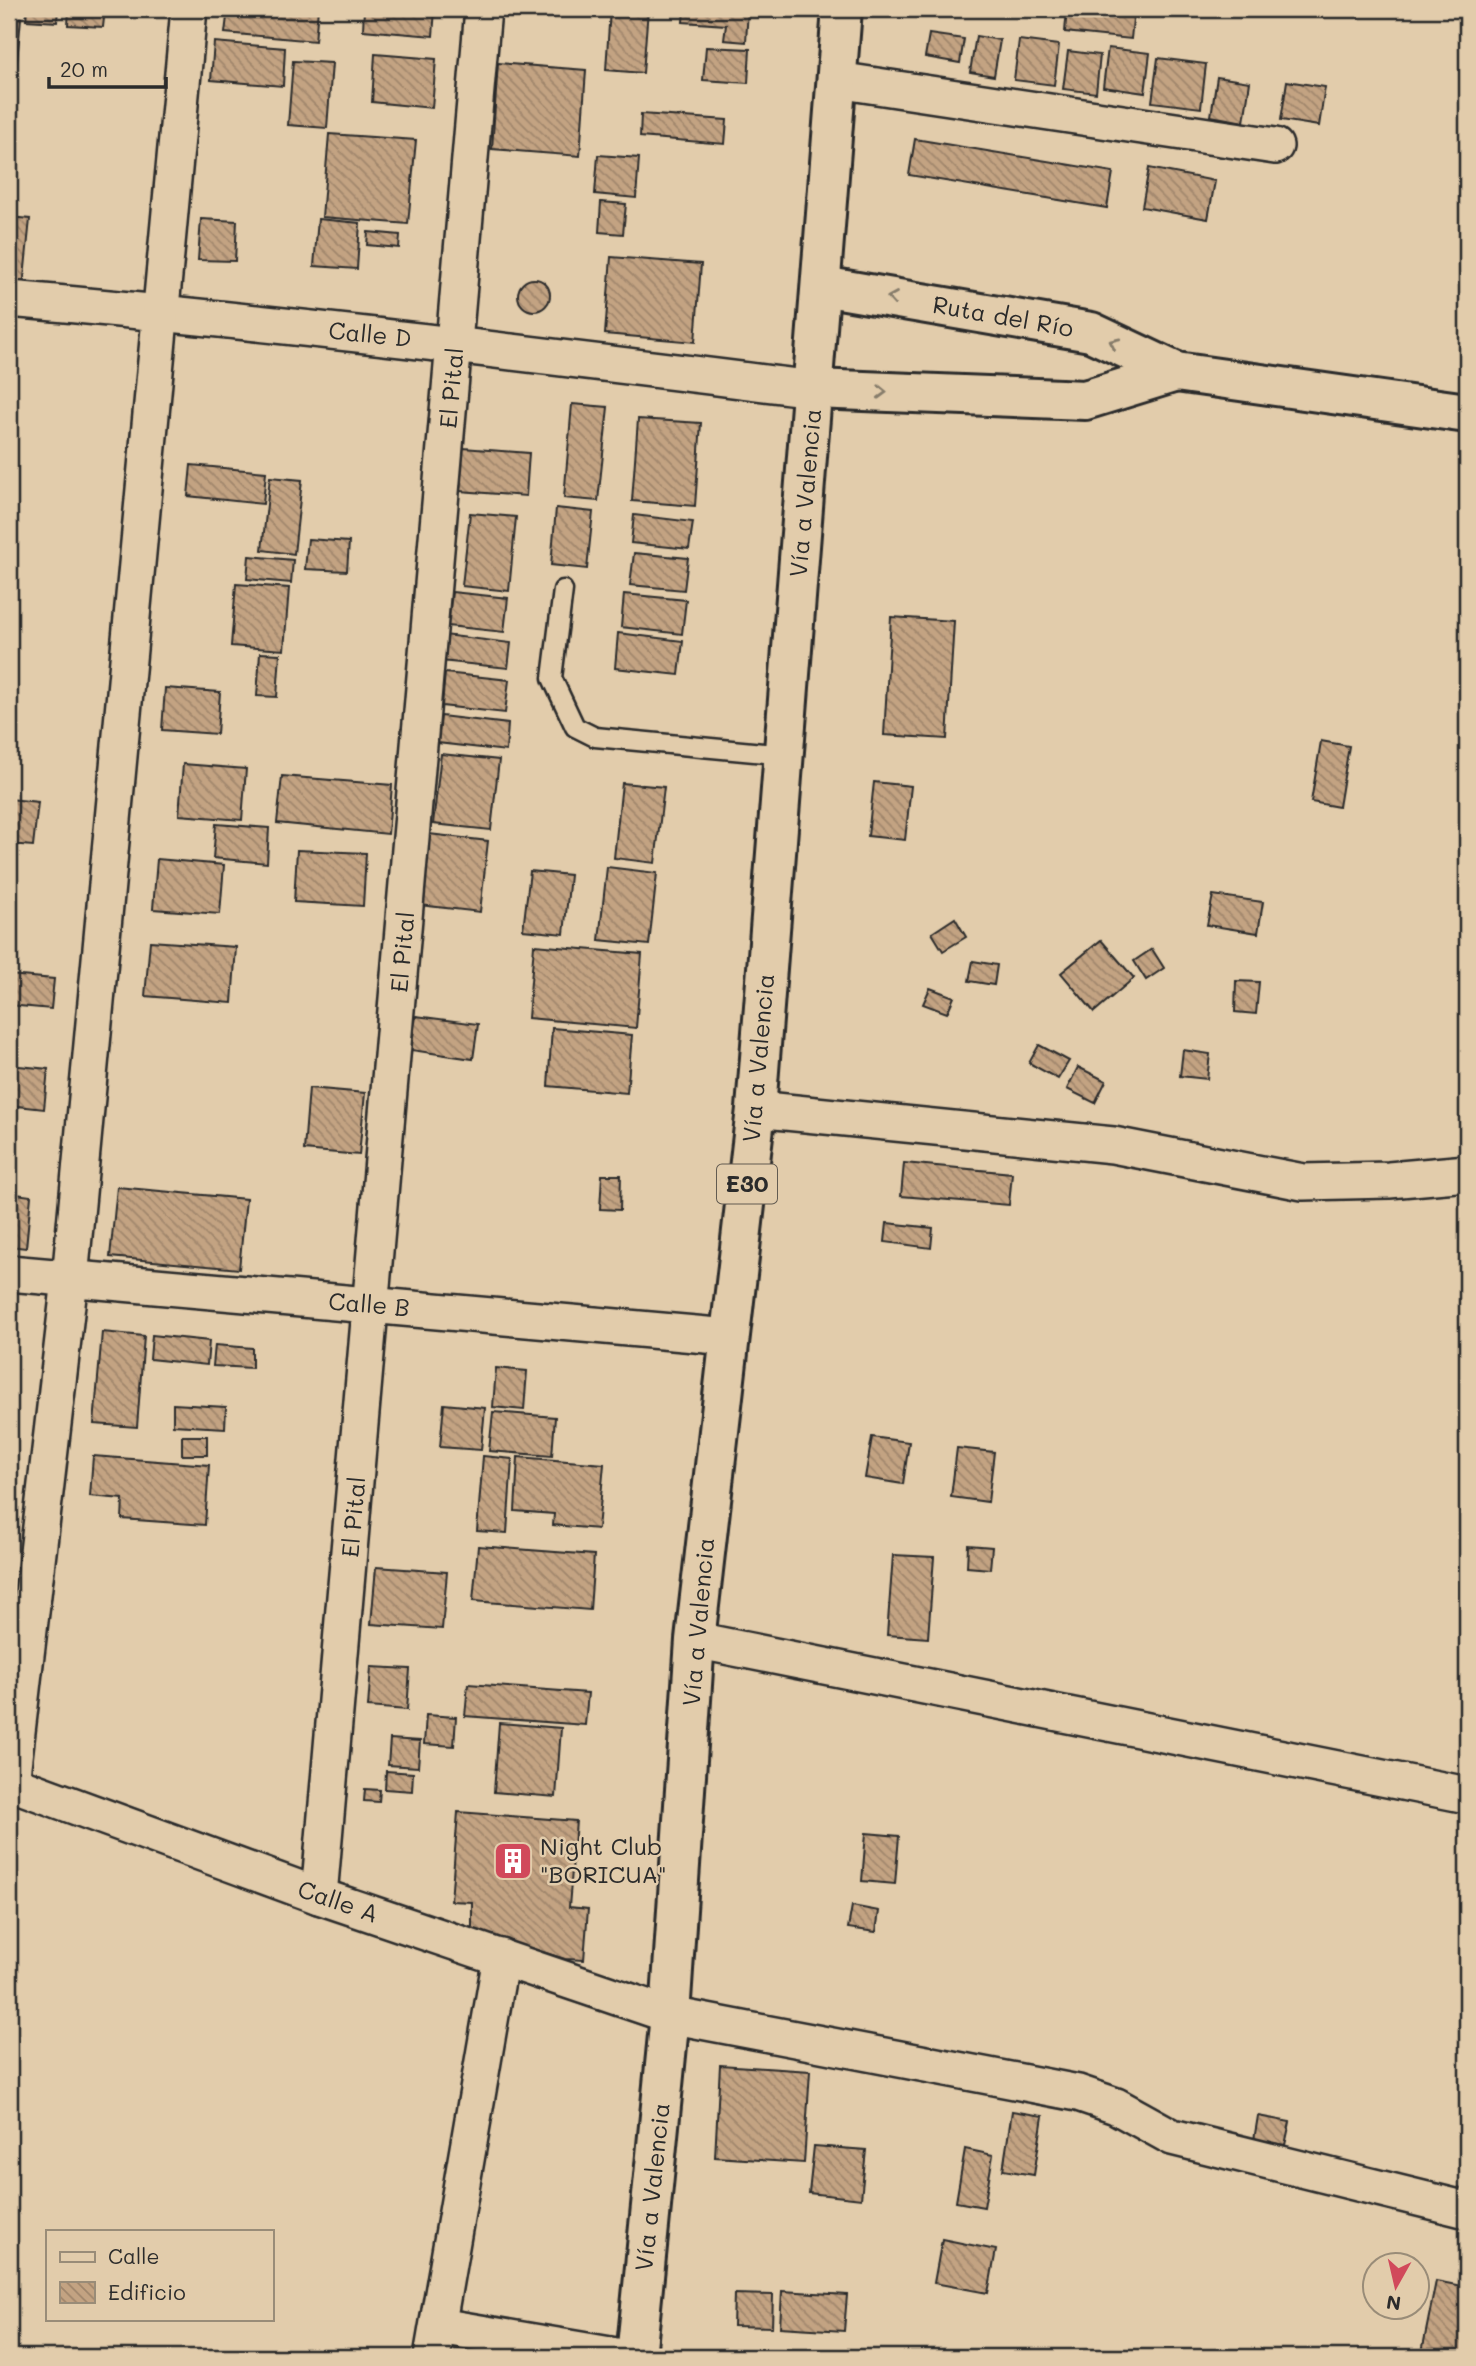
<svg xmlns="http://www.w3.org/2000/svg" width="1476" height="2366" viewBox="0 0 1476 2366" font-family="Mali,sans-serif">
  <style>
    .building { fill: url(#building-back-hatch); stroke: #2b2b2b; stroke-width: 2 }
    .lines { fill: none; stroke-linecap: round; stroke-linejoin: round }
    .service-casing { stroke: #2b2b2b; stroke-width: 23 }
    .minor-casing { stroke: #2b2b2b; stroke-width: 40 }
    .secondary-casing { stroke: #2b2b2b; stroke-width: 44 }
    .trunk-casing { stroke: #2b2b2b; stroke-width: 44 }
    .service { stroke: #e2ccab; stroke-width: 18 }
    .minor { stroke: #e2ccab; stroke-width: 35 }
    .secondary { stroke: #e2ccab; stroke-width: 38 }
    .trunk { stroke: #e2ccab; stroke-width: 38 }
    .oneway { stroke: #867c6b }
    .labels { text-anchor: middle; stroke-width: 5; stroke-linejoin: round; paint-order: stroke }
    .shield { fill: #e2ccab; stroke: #625b51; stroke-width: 2 }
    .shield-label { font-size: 23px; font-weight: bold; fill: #2b2b2b }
    .street-label { font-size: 24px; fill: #2b2b2b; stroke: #e2ccab }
    .poi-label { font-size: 24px; fill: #2b2b2b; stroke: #e2ccab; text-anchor: start }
  </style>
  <defs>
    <pattern id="building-back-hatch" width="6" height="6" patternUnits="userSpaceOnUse" patternTransform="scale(1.75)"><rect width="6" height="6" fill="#c3a382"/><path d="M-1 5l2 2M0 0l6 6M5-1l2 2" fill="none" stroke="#9f856b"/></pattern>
  </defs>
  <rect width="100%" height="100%" fill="#e2ccab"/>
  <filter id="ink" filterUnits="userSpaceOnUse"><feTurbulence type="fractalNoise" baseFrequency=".0143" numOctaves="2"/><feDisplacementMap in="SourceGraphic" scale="14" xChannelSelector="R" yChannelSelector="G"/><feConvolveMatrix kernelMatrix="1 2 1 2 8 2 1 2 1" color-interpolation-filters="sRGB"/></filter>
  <g filter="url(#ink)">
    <!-- building -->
    <g class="building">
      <polygon points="27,9 58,9 57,22 26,20"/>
      <polygon points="69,9 105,9 103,27 68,25"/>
      <polygon points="228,9 318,9 315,41 225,33"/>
      <polygon points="364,9 435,9 433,36 363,30"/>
      <polygon points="610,9 648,9 643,73 606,70"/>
      <polygon points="684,9 748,9 746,42 724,40 726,25 683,22"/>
      <polygon points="1067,9 1134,9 1131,39 1065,32"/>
      <polygon points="9,17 21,18 13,105 9,105"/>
      <polygon points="929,34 964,39 960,63 925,57"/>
      <polygon points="976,36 1000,40 994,76 970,72"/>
      <polygon points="1019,40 1059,45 1054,85 1014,80"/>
      <polygon points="214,42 285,48 283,86 211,80"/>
      <polygon points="706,47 750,49 748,83 703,80"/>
      <polygon points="1108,48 1150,53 1145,93 1103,87"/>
      <polygon points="1068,51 1100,55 1096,93 1063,89"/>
      <polygon points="375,54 436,59 432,108 372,102"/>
      <polygon points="1158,58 1206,64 1201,108 1152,102"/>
      <polygon points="293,61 332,63 327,128 288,125"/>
      <polygon points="498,63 586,70 580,156 492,149"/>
      <polygon points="1217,77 1250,82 1244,122 1211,116"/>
      <polygon points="1287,81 1325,87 1319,126 1281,120"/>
      <polygon points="641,114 727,120 725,144 640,137"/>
      <polygon points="329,134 416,140 408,224 322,217"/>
      <polygon points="915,139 1113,172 1107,208 909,175"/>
      <polygon points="598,155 639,158 636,198 595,194"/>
      <polygon points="1149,168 1215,181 1208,219 1142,207"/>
      <polygon points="601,202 626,204 623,234 599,232"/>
      <polygon points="9,217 30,219 23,288 9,286"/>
      <polygon points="201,219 237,221 235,261 198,260"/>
      <polygon points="318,219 360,223 357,269 314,266"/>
      <polygon points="368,232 400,235 399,248 367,245"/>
      <polygon points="611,257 701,264 695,342 605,334"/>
      <circle cx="534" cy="295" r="16"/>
      <polygon points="572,404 608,407 598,501 564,498"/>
      <polygon points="638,419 701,423 695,506 632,501"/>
      <polygon points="463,448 529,453 526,496 460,491"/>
      <polygon points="191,465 266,472 263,504 188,496"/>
      <polygon points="270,477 302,480 294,554 262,550"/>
      <polygon points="556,508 593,512 587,569 551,565"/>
      <polygon points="470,513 516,517 509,591 462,586"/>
      <polygon points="634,515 693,522 689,549 631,543"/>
      <polygon points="308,539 349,542 347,571 305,569"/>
      <polygon points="634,553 688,558 684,590 630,585"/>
      <polygon points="249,556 293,560 291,583 247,579"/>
      <polygon points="236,584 289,588 284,650 231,646"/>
      <polygon points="452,592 508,598 504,632 448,626"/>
      <polygon points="624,594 686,600 682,634 621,627"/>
      <polygon points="891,617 954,621 947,739 884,735"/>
      <polygon points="618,633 683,641 679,675 615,668"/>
      <polygon points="444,635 511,643 508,668 441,661"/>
      <polygon points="260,653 280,654 277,697 257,696"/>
      <polygon points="445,673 509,680 505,713 442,706"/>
      <polygon points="165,688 220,692 217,734 162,730"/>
      <polygon points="441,716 508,724 506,751 438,743"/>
      <polygon points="1321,741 1349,746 1339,807 1311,802"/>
      <polygon points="441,754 499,760 491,830 433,824"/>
      <polygon points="183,764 246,769 242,820 179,815"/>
      <polygon points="282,776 392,785 388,834 277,823"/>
      <polygon points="874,782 911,786 905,840 868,836"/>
      <polygon points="622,783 664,787 655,863 614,858"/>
      <polygon points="9,799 38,802 33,846 9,844"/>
      <polygon points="216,824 269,828 267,863 213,858"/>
      <polygon points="429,834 488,841 480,912 420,905"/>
      <polygon points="297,850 366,853 363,906 294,902"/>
      <polygon points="157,859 224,865 220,914 153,909"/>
      <polygon points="607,867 657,873 649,945 599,940"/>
      <polygon points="530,871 570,875 564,934 523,930"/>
      <polygon points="1213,895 1263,902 1258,933 1207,925"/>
      <polygon points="955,918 966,937 943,951 932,933"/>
      <polygon points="1101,940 1134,978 1094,1012 1061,973"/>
      <polygon points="150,941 236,947 232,1003 145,996"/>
      <polygon points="534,945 642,954 636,1028 528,1018"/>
      <polygon points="1152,949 1164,968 1146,980 1134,961"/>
      <polygon points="973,961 997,965 994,985 969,981"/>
      <polygon points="9,975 54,979 51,1009 9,1005"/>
      <polygon points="1236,981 1259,982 1256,1014 1235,1012"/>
      <polygon points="930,988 954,997 947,1013 923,1004"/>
      <polygon points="416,1016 478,1024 473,1059 411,1050"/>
      <polygon points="552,1028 632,1035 627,1093 548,1086"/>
      <polygon points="1039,1045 1069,1061 1058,1079 1029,1063"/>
      <polygon points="1183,1050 1210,1054 1207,1079 1180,1076"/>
      <polygon points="9,1065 48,1069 44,1109 9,1105"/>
      <polygon points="1078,1067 1106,1081 1095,1103 1067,1089"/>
      <polygon points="309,1088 365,1093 359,1155 304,1150"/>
      <polygon points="904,1163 1012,1173 1009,1205 901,1196"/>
      <polygon points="602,1175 621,1175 620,1210 600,1209"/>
      <polygon points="117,1187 246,1199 239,1269 110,1257"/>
      <polygon points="9,1193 31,1196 26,1248 9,1246"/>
      <polygon points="887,1223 933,1228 931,1248 885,1242"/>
      <polygon points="102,1332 144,1336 137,1427 94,1424"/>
      <polygon points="152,1335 209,1341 207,1365 150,1359"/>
      <polygon points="215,1345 252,1348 252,1368 213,1366"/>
      <polygon points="496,1368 527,1371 524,1410 493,1407"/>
      <polygon points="173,1404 226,1407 225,1428 173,1425"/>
      <polygon points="444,1404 485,1408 481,1450 440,1447"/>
      <polygon points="493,1412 555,1417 552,1456 489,1451"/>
      <rect x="182" y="1436" width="25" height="19"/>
      <polygon points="872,1437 909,1442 903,1484 865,1478"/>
      <polygon points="957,1448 994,1452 988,1502 951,1497"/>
      <polygon points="93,1456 209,1465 205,1525 122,1519 123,1499 90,1496"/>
      <polygon points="483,1456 512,1459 507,1533 477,1531"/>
      <polygon points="518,1457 604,1464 598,1529 553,1525 554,1514 515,1511"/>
      <polygon points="968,1545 992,1547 990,1569 967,1567"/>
      <polygon points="478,1546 594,1555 590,1610 473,1601"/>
      <polygon points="893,1555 934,1557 928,1638 887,1635"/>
      <polygon points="376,1567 447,1572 442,1629 371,1624"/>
      <polygon points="371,1667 410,1669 407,1710 368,1707"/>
      <polygon points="468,1684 588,1693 585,1725 465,1716"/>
      <polygon points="426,1715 456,1717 454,1746 424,1744"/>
      <polygon points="499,1723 561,1728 556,1797 494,1792"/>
      <polygon points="390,1739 420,1741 418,1767 388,1765"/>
      <polygon points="386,1771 413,1773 412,1791 385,1789"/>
      <polygon points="365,1789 380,1790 379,1802 364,1801"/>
      <polygon points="458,1812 576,1821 569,1907 588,1909 584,1960 565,1959 472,1930 472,1902 451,1901"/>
      <polygon points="866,1833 899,1836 895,1884 862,1881"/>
      <polygon points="852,1906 879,1911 876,1932 848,1928"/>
      <polygon points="720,2065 810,2071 804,2163 715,2157"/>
      <polygon points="1012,2111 1043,2116 1034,2175 1003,2170"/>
      <polygon points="1258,2116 1290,2122 1285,2145 1254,2140"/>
      <polygon points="814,2146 866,2150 861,2199 809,2193"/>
      <polygon points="965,2149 993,2155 984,2207 956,2202"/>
      <polygon points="942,2239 996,2250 988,2293 934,2283"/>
      <polygon points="1436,2281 1467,2287 1467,2357 1421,2357"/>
      <polygon points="782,2291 847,2295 844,2331 780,2327"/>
      <polygon points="734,2294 773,2295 772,2327 733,2326"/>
      <polygon points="707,2352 767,2353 767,2357 707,2357"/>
    </g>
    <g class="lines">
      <!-- service casing -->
      <g class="service-casing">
        <polyline id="service" points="563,590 552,678 575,727 595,737 785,755"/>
      </g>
      <!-- minor casing -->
      <g class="minor-casing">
        <g id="minor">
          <polyline points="837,80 1275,146"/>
          <path d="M9,299C278,322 546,356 814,389"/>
          <polyline points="756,1109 1113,1145 1303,1182 1389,1180 1467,1173"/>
          <polyline points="9,1273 729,1337"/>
          <polyline points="695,1640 1467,1795"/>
          <polyline points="9,1782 319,1896 670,2015 1078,2093 1116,2106 1172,2137 1467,2210"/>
          <polyline points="11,1783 70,1279 189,9"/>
          <polyline points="319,1896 483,9"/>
          <polyline points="439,2326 622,2357"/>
          <polyline points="432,2357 501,1957"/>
        </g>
      </g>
      <!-- secondary casing -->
      <g class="secondary-casing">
        <g id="secondary">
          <polyline points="822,286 1091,332 1176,372 1467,413"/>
          <polyline points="814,389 1085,400 1176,372"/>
        </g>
      </g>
      <!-- trunk casing -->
      <g class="trunk-casing">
        <polyline id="trunk" points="636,2357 670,2015 695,1640 756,1109 842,9"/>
      </g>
      <!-- service -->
      <use href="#service" class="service"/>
      <!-- minor -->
      <use href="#minor" class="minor"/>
      <!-- secondary -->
      <use href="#secondary" class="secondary"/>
      <!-- trunk -->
      <use href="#trunk" class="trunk"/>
    </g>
    <!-- one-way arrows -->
    <defs><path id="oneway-chevron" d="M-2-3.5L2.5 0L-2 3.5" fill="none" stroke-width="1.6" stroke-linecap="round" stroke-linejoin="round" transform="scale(1.75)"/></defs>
    <g class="oneway">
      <use href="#oneway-chevron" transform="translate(892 298) rotate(-170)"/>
      <use href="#oneway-chevron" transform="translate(1114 343) rotate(-155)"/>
      <use href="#oneway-chevron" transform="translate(882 392) rotate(2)"/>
    </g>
  </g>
  <!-- icons -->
  <defs>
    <g id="building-square" transform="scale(2.0125)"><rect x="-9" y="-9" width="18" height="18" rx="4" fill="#d1495b" stroke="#e2ccab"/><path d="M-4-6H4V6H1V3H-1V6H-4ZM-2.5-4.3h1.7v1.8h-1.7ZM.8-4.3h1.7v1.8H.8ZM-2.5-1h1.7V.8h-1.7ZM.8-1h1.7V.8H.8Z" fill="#fff"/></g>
  </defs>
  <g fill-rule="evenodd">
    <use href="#building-square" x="513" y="1861"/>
  </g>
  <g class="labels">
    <!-- shield labels -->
    <rect class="shield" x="717" y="1164.5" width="60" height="39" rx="5"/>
    <g class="shield-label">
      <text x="747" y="1192">E30</text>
    </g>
    <!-- street labels -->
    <g class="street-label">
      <text transform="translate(1003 317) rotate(10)" y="8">Ruta del Río</text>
      <text transform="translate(370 335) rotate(6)" y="8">Calle D</text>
      <text transform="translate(452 388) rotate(-85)" y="8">El Pital</text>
      <text transform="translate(806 493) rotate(-85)" y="8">Vía a Valencia</text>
      <text transform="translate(403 952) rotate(-85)" y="8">El Pital</text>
      <text transform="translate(759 1058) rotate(-85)" y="8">Vía a Valencia</text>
      <text transform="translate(369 1305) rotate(5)" y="8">Calle B</text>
      <text transform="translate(354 1517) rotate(-85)" y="8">El Pital</text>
      <text transform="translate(699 1622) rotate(-85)" y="8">Vía a Valencia</text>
      <text transform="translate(338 1902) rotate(19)" y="8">Calle A</text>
      <text transform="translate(653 2187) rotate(-84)" y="8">Vía a Valencia</text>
    </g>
    <!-- poi labels -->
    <g class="poi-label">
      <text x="540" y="1855">Night Club<tspan x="540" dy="28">"BORICUA"</tspan></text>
    </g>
  </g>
  <!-- margin -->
  <rect width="1476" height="2366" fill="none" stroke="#e2ccab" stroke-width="35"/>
  <rect x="18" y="18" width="1441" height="2331" fill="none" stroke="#2b2b2b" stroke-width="2.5" filter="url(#ink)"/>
  <!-- legend -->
  <rect x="46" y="2230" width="228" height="91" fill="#e2ccab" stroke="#998c78" stroke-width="2"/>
  <rect x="60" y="2252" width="35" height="10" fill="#e2ccab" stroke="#998c78" stroke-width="2"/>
  <text x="108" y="2264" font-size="21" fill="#2b2b2b">Calle</text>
  <rect x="60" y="2282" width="35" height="21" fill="url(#building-back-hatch)" stroke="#998c78" stroke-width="2"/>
  <text x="108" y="2300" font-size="21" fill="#2b2b2b">Edificio</text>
  <!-- north arrow -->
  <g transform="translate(1396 2286) rotate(188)"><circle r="33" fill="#e2ccab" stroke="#998c78" stroke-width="2"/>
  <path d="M0-5L12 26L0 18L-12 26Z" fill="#d1495b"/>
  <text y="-10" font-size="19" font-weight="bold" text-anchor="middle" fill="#2b2b2b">N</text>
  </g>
  <!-- scale -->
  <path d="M49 77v10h117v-10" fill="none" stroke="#2b2b2b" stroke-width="3.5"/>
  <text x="60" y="77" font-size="21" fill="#2b2b2b" stroke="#e2ccab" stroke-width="5" paint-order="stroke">20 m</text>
</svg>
